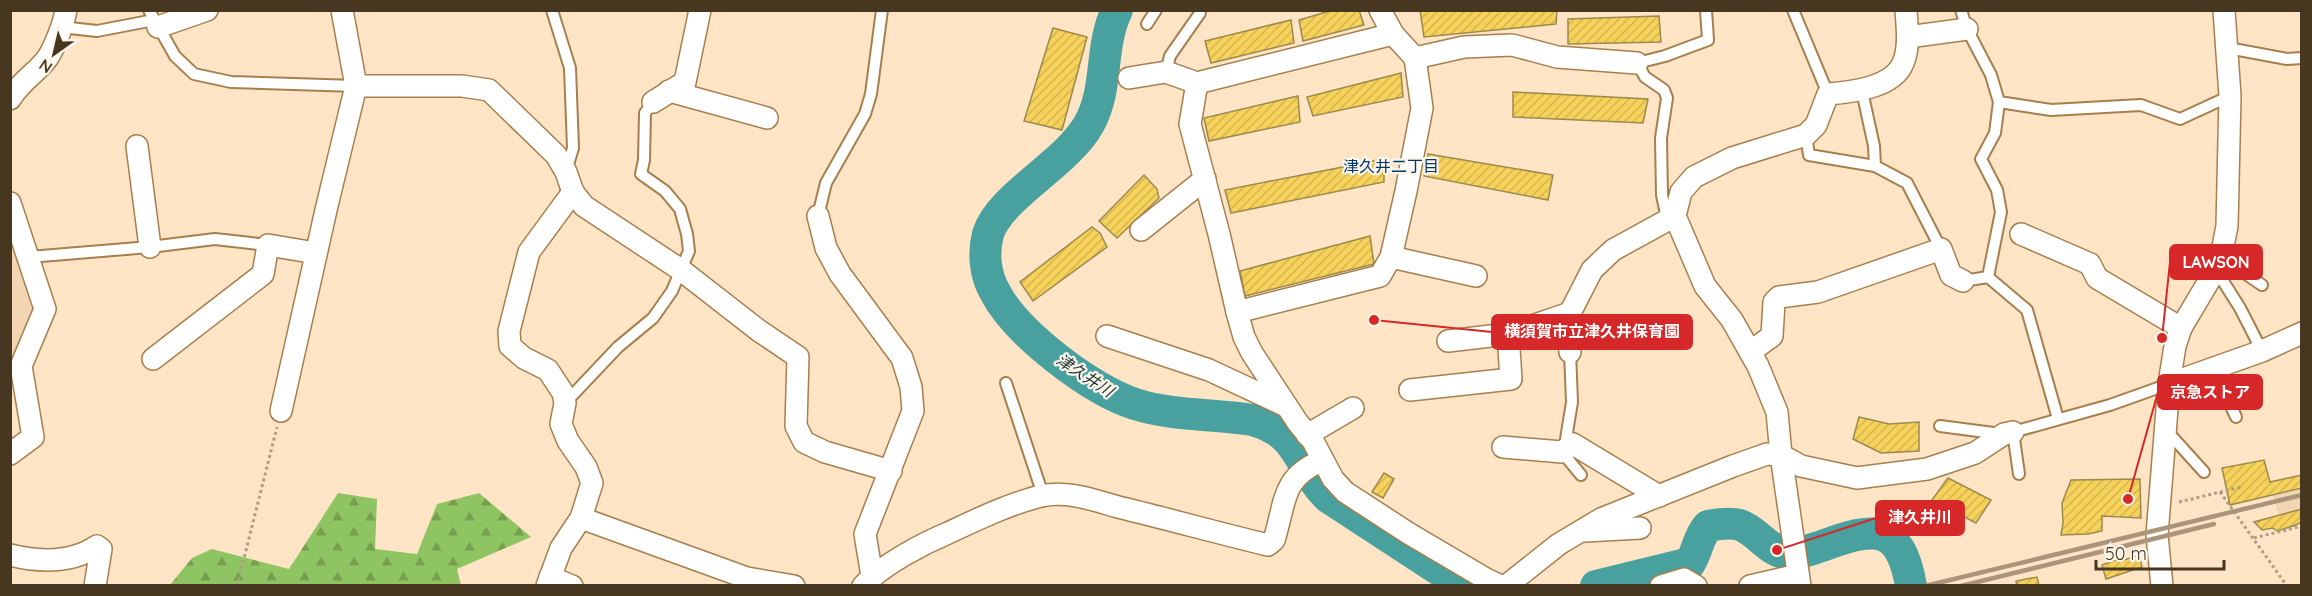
<svg xmlns="http://www.w3.org/2000/svg" width="2312" height="596" viewBox="0 0 2312 596" font-family="Quicksand,'Noto Sans JP',sans-serif">
  <style>
    .built { fill: #f2d6b4 }
    .forest { fill: url(#forest-firs) }
    .lines { fill: none; stroke-linecap: round; stroke-linejoin: round }
    .river { stroke: #48a19e; stroke-width: 32 }
    .building { fill: url(#building-hatch); stroke: #9b894d; stroke-width: 1.5 }
    .service-casing { stroke: #a67f4d; stroke-width: 14 }
    .minor-casing { stroke: #a67f4d; stroke-width: 24 }
    .path { stroke: #b29c81; stroke-width: 3; stroke-dasharray: 3 3; stroke-linecap: butt }
    .service { stroke: #fff; stroke-width: 10 }
    .minor { stroke: #fff; stroke-width: 21 }
    .rail { stroke: #aa957a; stroke-width: 4.5 }
    .labels { text-anchor: middle; stroke-width: 4.5; stroke-linejoin: round; paint-order: stroke }
    .neighbourhood-label { font-size: 16px; fill: #03396a; stroke: #fef5eb }
    .water-label { font-size: 16px; font-style: italic; fill: #173332; stroke: #fef5eb }
    .leader { fill: none; stroke: #d62828; stroke-width: 2 }
    .callout-dot { fill: #d62828; stroke: #fef5eb; stroke-width: 2 }
    .callout { fill: #d62828; stroke: #d62828; stroke-width: 2 }
    .callout-label { font-size: 16px; text-anchor: middle; font-weight: bold; fill: #fff }
  </style>
  <defs>
    <pattern id="forest-firs" width="22" height="20" patternUnits="userSpaceOnUse" patternTransform="scale(1.5)"><rect width="22" height="20" fill="#8ec461"/><path d="M5 1l3.5 6h-7zM16 11l3.5 6h-7z" fill="#76a050"/></pattern>
    <pattern id="building-hatch" width="6" height="6" patternUnits="userSpaceOnUse" patternTransform="scale(1.5)"><rect width="6" height="6" fill="#f6d25b"/><path d="M-1 1l2-2M0 6l6-6M5 7l2-2" fill="none" stroke="#d4b54f"/></pattern>
  </defs>
  <rect width="100%" height="100%" fill="#ffe5c6"/>
  <!-- built -->
  <g class="built">
    <polygon points="10,217 42,305 23,351 11,355"/>
    <polygon points="2264,460 2271,482 2301,475 2301,521 2296,525 2277,531 2273,528 2262,530 2254,522 2279,515 2272,495 2230,505 2222,468"/>
  </g>
  <!-- forest -->
  <polygon class="forest" points="338,493 377,499 375,549 417,554 437,504 479,493 531,537 457,569 461,585 170,585 192,558 212,549 289,569"/>
  <g class="lines">
    <!-- river -->
    <g class="river">
      <path d="M1117,10C1099,47 1109,89 1089,124C1067,164 1000,196 988,234C983,253 985,275 995,292C1016,333 1091,390 1135,404C1172,416 1214,414 1253,420C1302,434 1297,467 1328,497L1464,586"/>
      <path d="M1596,586L1690,563C1698,550 1698,537 1708,526C1718,524 1730,522 1740,525C1757,531 1768,551 1787,554C1798,555 1812,549 1822,546C1874,527 1900,522 1911,586"/>
    </g>
  </g>
  <!-- building -->
  <g class="building">
    <polygon points="1333,10 1359,10 1364,25 1303,41 1299,20"/>
    <polygon points="1420,10 1557,10 1556,24 1424,37"/>
    <polygon points="1659,16 1661,42 1568,44 1568,19"/>
    <polygon points="1291,20 1294,43 1211,63 1205,41"/>
    <polygon points="1053,28 1087,37 1062,130 1024,121"/>
    <polygon points="1401,73 1403,97 1313,116 1307,97"/>
    <polygon points="1513,92 1648,99 1643,123 1513,117"/>
    <polygon points="1298,96 1300,122 1209,141 1204,118"/>
    <polygon points="1428,154 1553,175 1548,200 1424,176"/>
    <polygon points="1384,159 1384,182 1231,213 1225,190"/>
    <polygon points="1144,175 1157,189 1159,198 1117,238 1099,221"/>
    <polygon points="1092,227 1100,233 1107,247 1033,301 1020,282"/>
    <polygon points="1370,236 1374,264 1245,296 1240,271"/>
    <polygon points="1859,417 1889,424 1919,422 1919,451 1881,453 1853,439"/>
    <polygon points="2264,460 2270,482 2302,475 2302,488 2230,505 2222,468"/>
    <polygon points="1384,473 1394,479 1383,498 1372,492"/>
    <polygon points="1948,478 1991,500 1976,523 1932,500"/>
    <polygon points="2140,479 2141,518 2102,516 2102,531 2088,534 2061,535 2063,523 2062,503 2071,480"/>
    <polygon points="2302,509 2302,521 2296,525 2277,531 2273,528 2262,530 2254,522"/>
    <polygon points="2139,555 2142,567 2106,579 2102,565 2121,558 2121,561"/>
    <polygon points="2037,577 2039,586 2017,586 2016,581"/>
  </g>
  <g class="lines">
    <!-- service casing -->
    <g class="service-casing">
      <g id="service">
        <polyline points="149,10 175,56 194,74 231,82 356,86"/>
        <polyline points="552,10 570,68 573,148 566,171"/>
        <polyline points="1793,10 1828,94"/>
        <polyline points="1961,10 1967,29 1991,75 1999,102 2051,110 2141,105 2180,119 2230,96"/>
        <polyline points="1147,24 1156,10"/>
        <polyline points="61,27 97,31 154,20"/>
        <polyline points="2228,48 2287,59 2302,58"/>
        <polyline points="1166,72 1170,56 1200,13 1200,10"/>
        <polyline points="1862,91 1874,146 1875,166 1907,183 1941,249"/>
        <polyline points="1806,135 1809,155 1875,166"/>
        <polyline points="818,216 826,183 865,114 871,94 882,10"/>
        <polyline points="1667,219 1662,195 1661,138 1667,98 1664,90 1645,77 1637,63 1665,56 1708,40 1706,10"/>
        <polyline points="29,257 150,247 215,239 268,245"/>
        <polyline points="2221,257 2262,285"/>
        <polyline points="2216,270 2240,308 2262,351"/>
        <polyline points="1988,277 2001,212 1997,190 1981,159 1995,133 1999,102"/>
        <polyline points="1963,281 1988,277 2027,310 2058,419"/>
        <polyline points="1570,352 1572,402 1566,439 1573,444"/>
        <polyline points="2214,369 2236,417"/>
        <polyline points="1006,383 1043,495"/>
        <polyline points="565,403 618,347 653,318 672,291 689,251 687,234 680,209 665,191 641,174 644,160 645,113 653,102"/>
        <polyline points="1940,426 2001,434"/>
        <polyline points="2166,430 2204,472"/>
        <polyline points="1562,452 1581,475"/>
        <polyline points="2019,474 2013,432 2110,405 2169,384"/>
      </g>
    </g>
    <!-- minor casing -->
    <g class="minor-casing">
      <g id="minor">
        <polyline points="158,27 207,10"/>
        <polyline points="1908,37 1967,29"/>
        <polyline points="1415,58 1464,47 1512,45 1557,57 1637,63"/>
        <polyline points="1129,78 1166,72 1197,83 1393,34"/>
        <polyline points="1197,83 1190,124 1219,234 1237,312 1244,337 1252,353 1298,423 1313,441 1333,479 1345,492 1408,533 1486,579 1501,586"/>
        <polyline points="356,86 462,86 489,90 556,155 566,172 573,192 584,206 681,270 758,330 798,357 796,426 804,442 825,452 891,471"/>
        <polyline points="669,91 767,118"/>
        <path d="M10,99C22,80 34,75 46,60C54,50 64,23 66,10"/>
        <polyline points="653,102 685,82 700,10"/>
        <polyline points="137,146 150,247"/>
        <polyline points="573,192 529,252 509,331 510,346 524,358 548,370 563,393 565,403 561,424 568,441 586,467 592,483 581,518"/>
        <polyline points="10,203 45,309 21,366 33,437 10,454"/>
        <polyline points="818,216 826,248 840,274 902,358 911,387 913,411 865,534 872,576"/>
        <polyline points="1141,230 1205,179"/>
        <polyline points="2021,234 2090,264 2097,278 2181,328"/>
        <polyline points="1391,257 1476,276"/>
        <polyline points="1237,312 1380,276 1391,257 1406,191 1422,108 1415,58 1393,34 1380,10"/>
        <polyline points="1107,336 1209,370 1286,406"/>
        <polyline points="1448,341 1508,334 1570,313"/>
        <polyline points="1570,352 1568,331 1570,313 1592,270 1613,250 1675,216"/>
        <polyline points="1750,352 1772,336 1774,302 1779,297 1818,292 1941,249 1951,275 1963,281"/>
        <polyline points="153,359 263,274 268,245 316,253"/>
        <polyline points="2169,384 2262,351 2302,333"/>
        <polyline points="1410,390 1511,379 1508,334"/>
        <polyline points="281,411 326,210 356,86 342,10"/>
        <polyline points="1307,435 1353,408"/>
        <polyline points="1503,447 1562,452 1573,444 1659,496"/>
        <polyline points="1586,531 1640,528"/>
        <path d="M10,555C39,562 72,563 97,546L101,549L95,586"/>
        <polyline points="550,577 572,586"/>
        <polyline points="547,586 561,548 581,518 747,578 794,586"/>
        <path d="M863,586C882,565 922,544 948,533C978,519 1009,504 1041,496C1067,490 1093,500 1118,507C1168,519 1218,533 1268,545L1274,540C1286,502 1281,478 1321,461"/>
        <polyline points="1506,586 1559,544 1601,519 1733,466 1767,454 1781,455 1801,466 1857,478 1927,469 1975,453 2004,434 2013,432"/>
        <polyline points="1661,586 1684,579 1696,586"/>
        <polyline points="1750,586 1798,575"/>
        <path d="M1800,586L1781,455L1777,412L1758,366L1732,320L1705,286L1675,216L1681,192L1694,177L1732,158L1806,135L1816,125L1828,94C1851,92 1893,88 1903,63C1910,47 1907,27 1906,10"/>
        <polyline points="2162,586 2157,535 2169,384 2175,346 2181,328 2216,269 2221,257 2227,226 2230,96 2224,10"/>
      </g>
    </g>
    <!-- path -->
    <g class="path">
      <polyline points="2220,492 2287,586"/>
      <polyline points="2179,502 2241,487"/>
      <polyline points="2254,538 2302,526"/>
      <polyline points="237,586 277,427"/>
    </g>
    <!-- service -->
    <use href="#service" class="service"/>
    <!-- minor -->
    <use href="#minor" class="minor"/>
    <!-- rail -->
    <g class="rail">
      <polyline points="1925,586 2302,495"/>
      <polyline points="1961,586 2214,524"/>
    </g>
  </g>
  <g class="labels">
    <!-- neighbourhood labels -->
    <g class="neighbourhood-label">
      <text x="1391" y="172">津久井二丁目</text>
    </g>
    <!-- water labels -->
    <g class="water-label">
      <text transform="translate(1085 375) rotate(33)" y="6">津久井川</text>
    </g>
  </g>
  <!-- callouts -->
  <path class="leader" d="M2162 338L2170 262M1374 320L1492 332M2128 499L2158 392M1777 550L1876 518"/>
  <g class="callout-dot">
    <circle cx="2162" cy="338" r="6"/>
    <circle cx="1374" cy="320" r="6"/>
    <circle cx="2128" cy="499" r="6"/>
    <circle cx="1777" cy="550" r="6"/>
  </g>
  <g class="callout">
    <rect x="2170" y="245" width="92" height="34" rx="6"/>
    <rect x="1492" y="315" width="200" height="34" rx="6"/>
    <rect x="2158" y="375" width="104" height="34" rx="6"/>
    <rect x="1876" y="501" width="88" height="34" rx="6"/>
  </g>
  <g class="callout-label">
    <text x="2216" y="268">LAWSON</text>
    <text x="1592" y="337">横須賀市立津久井保育園</text>
    <text x="2210" y="398">京急ストア</text>
    <text x="1920" y="523">津久井川</text>
  </g>
  <!-- border -->
  <rect width="2312" height="596" fill="none" stroke="#473721" stroke-width="24"/>
  <!-- north arrow -->
  <g transform="translate(54 54) rotate(214)" stroke="#fef5eb" stroke-width="4.5" paint-order="stroke">
  <path d="M0-4.5L10 22L0 15L-10 22Z" fill="#473721"/>
  <text y="-9" font-size="16" font-weight="bold" text-anchor="middle" fill="#473721">N</text>
  </g>
  <!-- scale -->
  <path d="M2096 560v9h128v-9" fill="none" stroke="#473721" stroke-width="3"/>
  <text x="2105" y="560" font-size="18" fill="#473721" stroke="#fef5eb" stroke-width="4.5" paint-order="stroke">50 m</text>
</svg>
